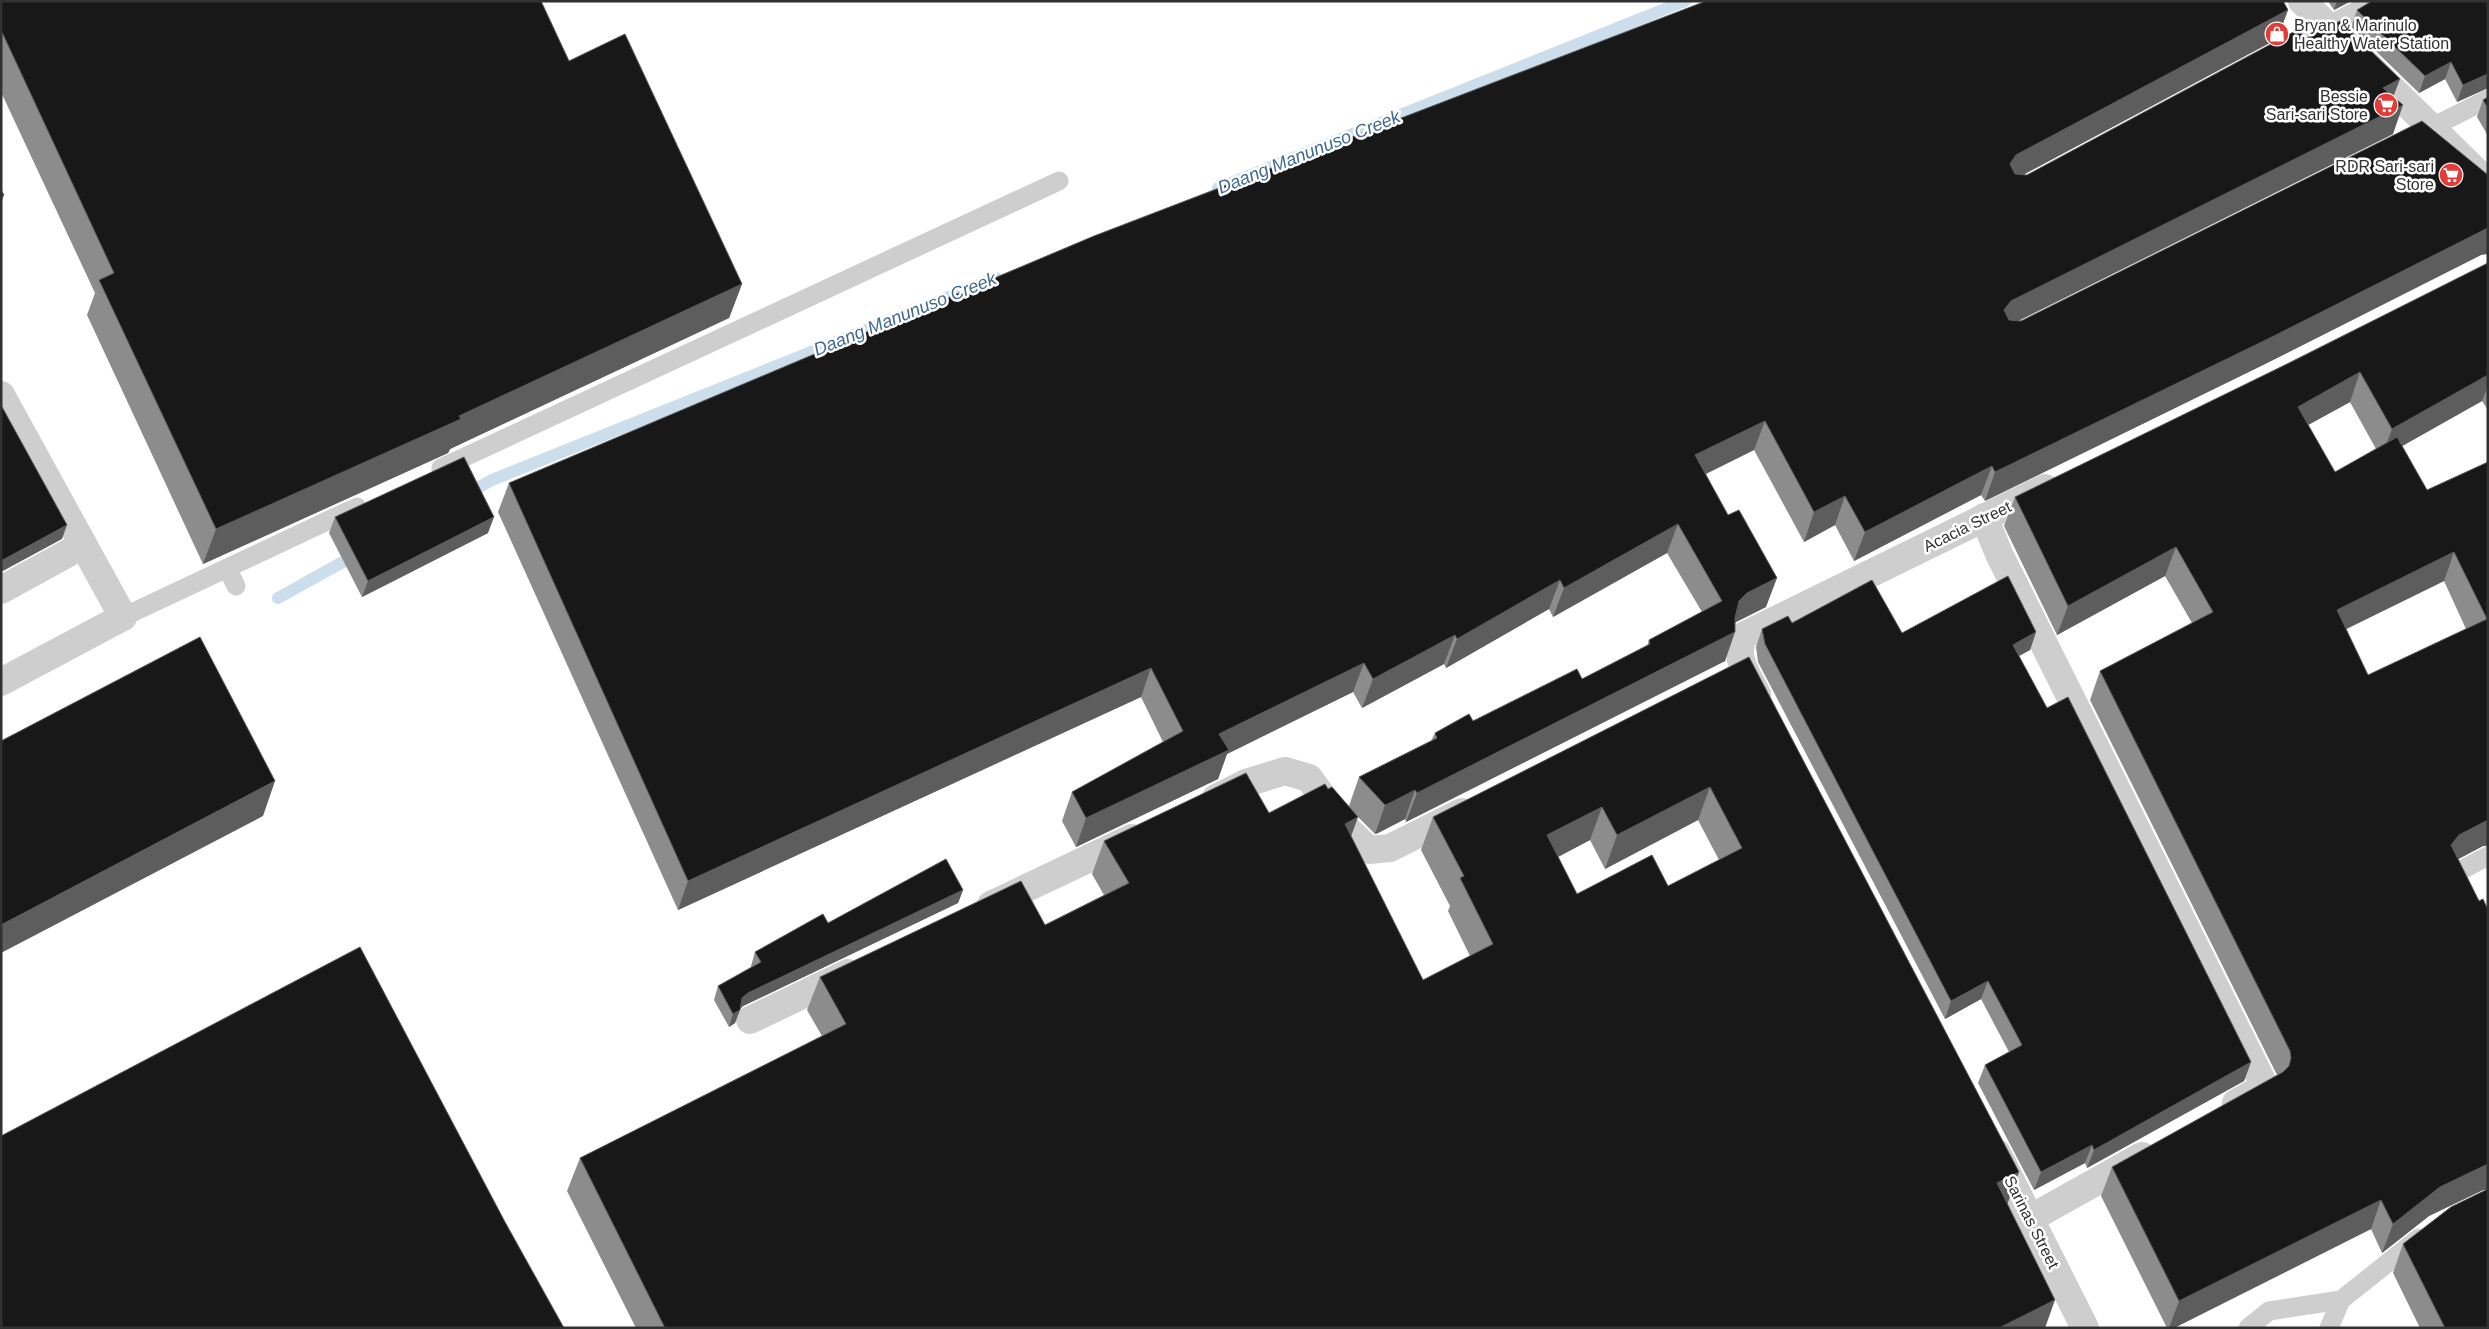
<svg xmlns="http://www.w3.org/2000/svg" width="2489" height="1329" viewBox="0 0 2489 1329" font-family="Arial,sans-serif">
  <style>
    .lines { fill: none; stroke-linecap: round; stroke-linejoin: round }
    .stream { stroke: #ccddec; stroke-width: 12 }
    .service { stroke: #cecece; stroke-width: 19 }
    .minor { stroke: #cecece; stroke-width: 28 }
    .tertiary { stroke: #cecece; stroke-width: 28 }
    .wall { fill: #8c8c8c; fill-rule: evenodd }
    .shaded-wall { fill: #5d5d5d }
    .building { fill: #181818; stroke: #5d5d5d; fill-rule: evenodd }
    .labels { text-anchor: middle; stroke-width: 5; stroke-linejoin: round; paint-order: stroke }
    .poi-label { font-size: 16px; fill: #313131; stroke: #fff; text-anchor: end }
    .street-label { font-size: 16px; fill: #313131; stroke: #fff }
    .water-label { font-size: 18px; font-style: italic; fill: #3f6a92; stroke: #fff }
  </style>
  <rect width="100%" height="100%" fill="#fff"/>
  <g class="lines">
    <!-- stream -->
    <g class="stream">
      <polyline points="1218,188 1685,1"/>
      <polyline points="466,494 492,480 996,278"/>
      <polyline points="278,598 359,553"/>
    </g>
    <!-- service -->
    <g class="service">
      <polyline points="2282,49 2376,1"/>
      <polyline points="2422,132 2488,99"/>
      <polyline points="441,468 1059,181"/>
      <polyline points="227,568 236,586"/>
      <polyline points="123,617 357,507"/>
      <polyline points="2454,874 2488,856"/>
      <polyline points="2248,1328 2269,1311 2341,1300"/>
      <polyline points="2329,1328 2341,1300 2419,1238"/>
    </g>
    <!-- minor -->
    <g class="minor">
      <polyline points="1,395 123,617 1,682"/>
      <polyline points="1984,517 1999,554 2265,1087 2236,1103"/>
      <polyline points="1,590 83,545"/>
      <path d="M1757,694C1747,674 1734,658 1743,636L2045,488"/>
      <polyline points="1216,798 1246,783 1285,771 1309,778 1343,825 1369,850 1390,848 1462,812"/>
      <polyline points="991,905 1132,838"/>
      <polyline points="750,1020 848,973"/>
      <polyline points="1997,1153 2085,1328"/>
      <polyline points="2031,1218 2142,1156"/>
    </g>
    <!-- tertiary -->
    <polyline class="tertiary" points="2302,1 2488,183"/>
  </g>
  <!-- wall -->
  <g class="wall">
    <polygon points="1,1 569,61 742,284 729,318 450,449 448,453 203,564 87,315 95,293 1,92"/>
    <polygon points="2328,1 2351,1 2334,10"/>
    <polygon points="2372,1 2488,88 2457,102 2445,79 2419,93 2351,27 2357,10"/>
    <path d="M2288,10L2277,39L2023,175H2027L2305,39L2394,97L2393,134L2018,321L2481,255L2263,365L1985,501L1981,495L1854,561L1835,525L1804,542L1754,450L1706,474L1766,607L1736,622L1735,623L1725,661L1406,822L1405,819L1378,833L1375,834L1358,817L1351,836L1423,980L1470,956L1448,911L1450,906L1421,850L1433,817L1749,657L2019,1172L2007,1204L2045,1328H636L567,1191L580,1158L822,1036L807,1010L820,977L1045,925L1104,895L1092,874L1104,841L1269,813L1328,789L1349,806L1359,777L1431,741L1435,733L1473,721L1582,679L1647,646L1649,640L1702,612L1667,553L1553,617L1549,609L1446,668L1444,664L1362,708L1353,692L1227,754L1218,779L1076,847L1062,821L1072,792L1163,742L1141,697L678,910L498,512L509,483ZM1698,820L1719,860L1668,886L1577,894L1558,857L1590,840L1605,869Z"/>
    <polygon points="2488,97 2488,136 2477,117 2483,100"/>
    <path d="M2488,263V410L2482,401L2402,446L2427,490L2488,462V846H2483L2458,859L2479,901L2483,899L2488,910V1328H2420L2393,1273L2403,1244L2451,1207L2485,1190H2483L2429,1216L2382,1253L2371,1229L2174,1328H2167L2101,1196L2112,1167L2277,1075L2090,700L2100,671L2192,623L2165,576L2057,635L2004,526L2015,497L2287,364ZM2350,402L2376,449L2335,472L2308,425ZM2444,581L2466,629L2368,675L2346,629Z"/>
    <polygon points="335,517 488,533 362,597 329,533"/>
    <polygon points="1792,623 1902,633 2036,632 2030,650 2019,656 2047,708 2251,1062 2244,1081 2087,1168 2085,1163 2034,1190 1978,1083 1985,1065 2009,1052 1981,999 1945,1019 1758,662 1756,647 1762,629"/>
    <polygon points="963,890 958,903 743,1006 740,1009 735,1023 729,1027 714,1000 718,986 751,967 751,966 755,952 828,923"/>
  </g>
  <!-- shaded-wall -->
  <g class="shaded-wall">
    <polygon points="2337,1 2351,1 2334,10"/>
    <polygon points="2288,10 2277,39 2006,184 2010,164 2016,155"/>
    <polygon points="2451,62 2445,79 2419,93 2425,76"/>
    <polygon points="2488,74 2488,88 2457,102 2463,85"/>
    <polygon points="2400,79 2389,108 2383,88"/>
    <polygon points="2403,105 2393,134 2000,330 2004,310 2011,301"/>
    <polygon points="4,195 1,203 1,196"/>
    <polygon points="2488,228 2488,254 2481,255 2263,365 1985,501 1995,472"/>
    <polygon points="742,284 729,318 450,449 448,453 203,564 216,529"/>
    <polygon points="2360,372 2350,402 2288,436 2298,407"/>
    <polygon points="2488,375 2488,386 2482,401 2381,458 2392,429"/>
    <polygon points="1765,421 1754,450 1685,484 1695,455"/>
    <polygon points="1992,466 1981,495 1854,561 1865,532"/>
    <polygon points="1845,496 1835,525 1804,542 1814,512"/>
    <polygon points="494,517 488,533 362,597 368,581"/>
    <polygon points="1678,524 1667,553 1553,617 1564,588"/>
    <polygon points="67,525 62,539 1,572 1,561"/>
    <polygon points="2176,547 2165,576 2057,635 2068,606"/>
    <polygon points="2454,552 2444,581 2326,639 2337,610"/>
    <polygon points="1777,578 1766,607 1736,622 1729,630 1739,601 1747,593"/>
    <polygon points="1560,580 1549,609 1446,668 1457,639"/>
    <polygon points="1735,632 1725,661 1406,822 1417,793"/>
    <polygon points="2036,632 2030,650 2006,663 2013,645"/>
    <polygon points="1455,635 1444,664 1362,708 1373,679"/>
    <polygon points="1364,663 1353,692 1227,754 1218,779 1076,847 1086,818 1219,734"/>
    <polygon points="1151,668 1141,697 678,910 688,881"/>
    <polygon points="275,781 263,816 1,953 1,925"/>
    <polygon points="1710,787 1698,820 1605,869 1617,835"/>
    <polygon points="1415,790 1405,819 1378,833 1375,834 1385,805"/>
    <polygon points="1602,807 1590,840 1535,869 1547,835"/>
    <polygon points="1358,817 1346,850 1345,824"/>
    <polygon points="2488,820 2488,846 2483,846 2449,864 2451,845 2459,835"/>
    <polygon points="963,890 958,903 743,1006 737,1012 742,998 748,993"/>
    <polygon points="1988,981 1981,999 1945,1019 1951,1001"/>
    <polygon points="740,1010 735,1023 729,1027 733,1014"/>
    <polygon points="2251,1062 2244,1081 2087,1168 2094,1150"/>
    <polygon points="2092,1145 2085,1163 2034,1190 2041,1172"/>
    <polygon points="2488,1164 2488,1190 2483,1190 2429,1216 2382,1253 2393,1224 2440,1187"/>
    <polygon points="2019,1172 2007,1205 1997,1183"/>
    <polygon points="2381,1200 2371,1229 2174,1328 2169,1328 2179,1301"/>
    <polygon points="2055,1300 2045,1328 1999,1328"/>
  </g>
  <!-- building -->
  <g class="building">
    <polygon points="1,1 541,1 569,61 625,34 742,284 459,416 461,419 216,529 99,280 114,273 1,30"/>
    <polygon points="1706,1 2283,1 2288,10 2016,155 2010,164 2015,174 2027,175 2299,29 2305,39 2340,21 2400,79 2383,88 2403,105 2011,301 2004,310 2009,320 2021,321 2422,121 2488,175 2488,228 2274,336 1995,472 1992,466 1865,532 1845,496 1814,512 1765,421 1695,455 1728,515 1739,510 1777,578 1747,593 1739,601 1735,618 1735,632 1417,793 1415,790 1388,804 1385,805 1359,777 1437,738 1435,733 1469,714 1473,721 1577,669 1582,679 1650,644 1649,640 1722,601 1678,524 1564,588 1560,580 1457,639 1455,635 1373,679 1364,663 1219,734 1229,750 1086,818 1072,792 1183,731 1151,668 688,881 509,483 1094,236"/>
    <polygon points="2372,1 2488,1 2488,74 2463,85 2451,62 2425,76 2357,10"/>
    <polygon points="2488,97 2488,108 2483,100"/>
    <polygon points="1,190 4,195 1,196"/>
    <path d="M2488,263V375L2392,429L2360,372L2298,407L2335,472L2397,437L2427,490L2488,462V820L2459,835L2451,845L2479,901L2483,899L2488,910V1164L2440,1187L2393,1224L2381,1200L2179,1301L2112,1167L2283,1072L2289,1066L2291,1058L2290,1051L2100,671L2213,612L2176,547L2068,606L2015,497L2287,364ZM2454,552L2487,619L2368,675L2337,610Z"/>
    <polygon points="1,405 67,525 1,561"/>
    <polygon points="464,457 494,517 368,581 335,517"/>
    <polygon points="2008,576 2036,632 2013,645 2047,708 2068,697 2251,1062 2094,1150 2092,1145 2041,1172 1985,1065 2022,1045 1988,981 1951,1001 1765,644 1762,629 1788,616 1792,623 1872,580 1902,633"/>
    <polygon points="200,637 275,781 1,925 1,741"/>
    <path d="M1749,657L2019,1172L1997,1183L2055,1300L1999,1328H665L580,1158L846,1024L820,977L1021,881L1045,925L1129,883L1104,841L1246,773L1269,813L1325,784L1328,789L1332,787L1358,817L1345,824L1423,980L1493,944L1460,878L1464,876L1433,817ZM1710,787L1742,848L1668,886L1652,855L1577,894L1547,835L1602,807L1617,835Z"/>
    <polygon points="946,859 963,890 748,993 742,998 740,1010 733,1014 718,986 761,962 755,952 823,914 828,923"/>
    <polygon points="360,947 505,1222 564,1328 1,1328 1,1136"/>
    <polygon points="2488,1189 2488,1328 2445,1328 2403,1244 2451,1207"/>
  </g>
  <!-- icons -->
  <defs>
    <g id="shop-disc" transform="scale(1.25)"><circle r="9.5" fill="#e23b38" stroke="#fff"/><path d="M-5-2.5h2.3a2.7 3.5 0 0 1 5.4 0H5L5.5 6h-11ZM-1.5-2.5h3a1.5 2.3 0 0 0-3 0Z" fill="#fff"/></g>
    <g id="supermarket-disc" transform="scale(1.25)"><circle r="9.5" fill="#e23b38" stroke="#fff"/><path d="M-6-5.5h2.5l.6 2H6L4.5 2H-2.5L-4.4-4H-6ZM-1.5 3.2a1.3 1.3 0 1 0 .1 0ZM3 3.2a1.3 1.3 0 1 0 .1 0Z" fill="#fff"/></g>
  </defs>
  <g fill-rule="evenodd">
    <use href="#shop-disc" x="2277" y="34"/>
    <use href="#supermarket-disc" x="2386" y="105"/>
    <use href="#supermarket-disc" x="2451" y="175"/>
  </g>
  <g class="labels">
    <!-- poi labels -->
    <g class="poi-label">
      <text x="2294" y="31" text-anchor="start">Bryan &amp; Marinulo<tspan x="2294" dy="18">Healthy Water Station</tspan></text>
      <text x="2368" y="102">Bessie<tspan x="2368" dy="18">Sari-sari Store</tspan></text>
      <text x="2434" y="172">RDR Sari-sari<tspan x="2434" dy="18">Store</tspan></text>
    </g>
    <!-- street labels -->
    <g class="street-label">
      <text transform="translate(1967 526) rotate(-26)" y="6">Acacia Street</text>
      <text transform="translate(2032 1222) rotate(63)" y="6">Sarinas Street</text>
    </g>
    <!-- water labels -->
    <g class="water-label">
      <text transform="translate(1309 152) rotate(-22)" y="6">Daang Manunuso Creek</text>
      <text transform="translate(905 314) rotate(-22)" y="6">Daang Manunuso Creek</text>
    </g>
  </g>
  <!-- border -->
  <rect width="2489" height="1329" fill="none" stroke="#313131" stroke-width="5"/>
</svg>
